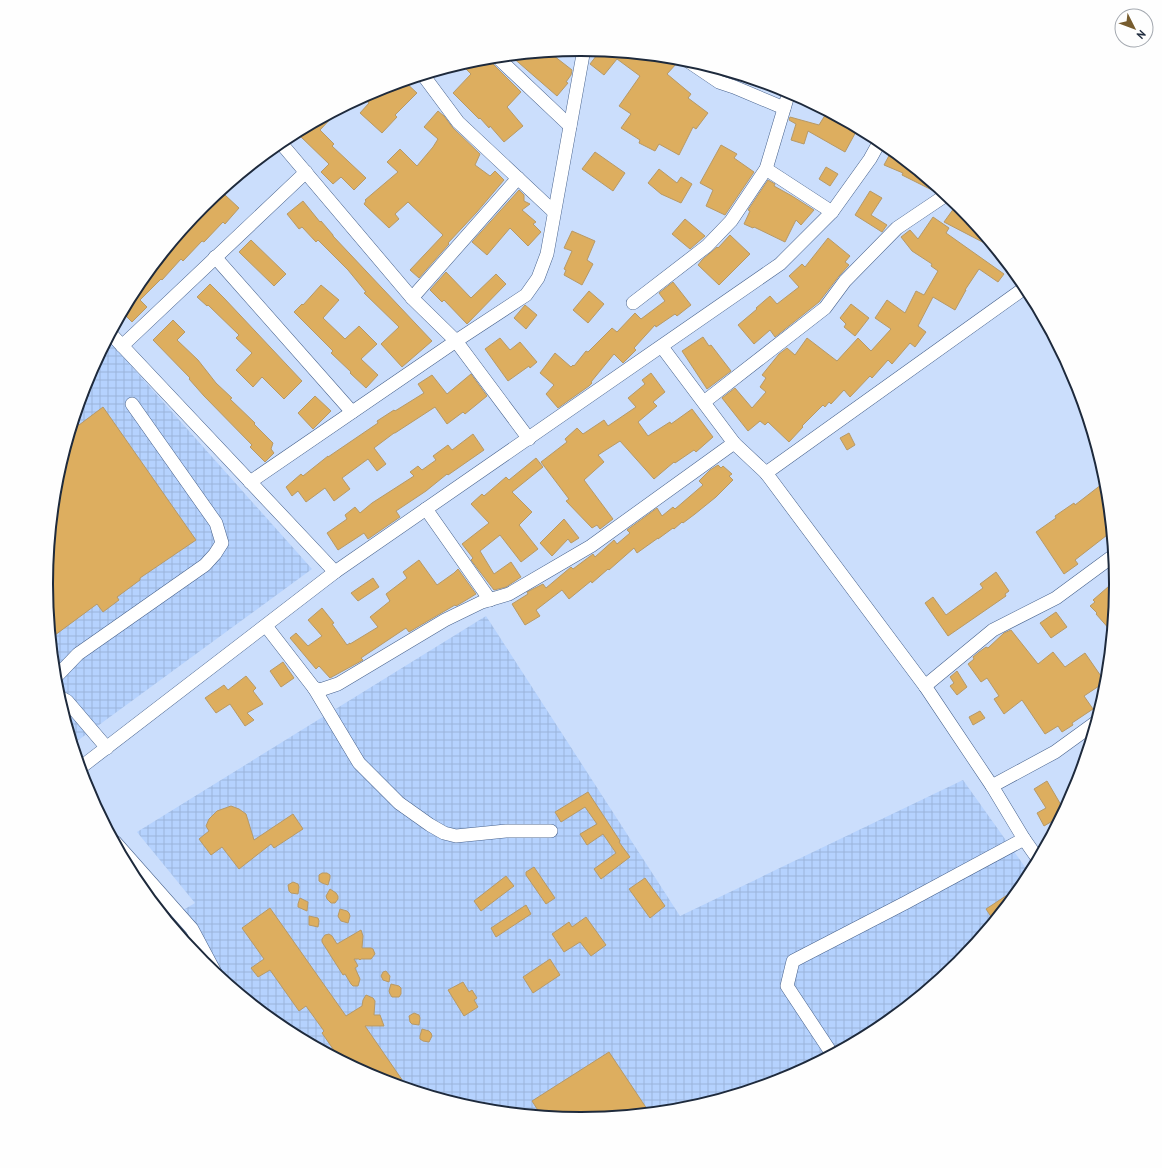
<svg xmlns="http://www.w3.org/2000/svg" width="1162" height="1168" viewBox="0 0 1162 1168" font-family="'PT Sans',sans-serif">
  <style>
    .industrial { fill: url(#industrial-grid) }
    .building { fill: #ddae5f; stroke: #b79966 }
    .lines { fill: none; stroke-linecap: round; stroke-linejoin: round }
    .minor-casing { stroke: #47628d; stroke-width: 14 }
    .minor { stroke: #fff; stroke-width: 13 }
    .rim { fill: none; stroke: #1e2a3c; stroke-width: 2 }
  </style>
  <defs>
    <pattern id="industrial-grid" width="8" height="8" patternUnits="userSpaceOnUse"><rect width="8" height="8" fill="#b5d2fe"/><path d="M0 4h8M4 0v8" fill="none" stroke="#9bb4db"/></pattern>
  </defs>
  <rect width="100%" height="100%" fill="#cbdefc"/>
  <!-- industrial -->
  <g class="industrial">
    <polygon points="1031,296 1060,352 1025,300"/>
    <polygon points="108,340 312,569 73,744 56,688 46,584 56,479 87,379"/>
    <polygon points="486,616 680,916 963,780 1030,874 1026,881 959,962 878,1029 786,1078 685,1109 581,1119 476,1109 376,1078 284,1029 203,962 168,919 195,903 137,832"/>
  </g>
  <!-- building -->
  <g class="building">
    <polygon points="600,51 671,58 677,63 667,74 691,94 688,98 708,113 696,129 693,127 679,155 659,144 655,151 639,143 640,140 621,128 631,114 619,106 640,76 617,59 604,75 590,64"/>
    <polygon points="549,52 572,70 571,75 566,82 568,83 557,96 511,56"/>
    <polygon points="477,59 482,59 486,63 489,60 521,92 507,107 523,126 504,142 490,126 489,128 480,118 479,119 453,93 471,74 461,64"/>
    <polygon points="404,81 417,93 395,115 397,117 382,133 360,113 369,103 362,97 376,90"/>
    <polygon points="438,111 444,116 453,128 480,154 475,165 490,176 495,171 504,180 477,212 448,243 449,244 419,278 410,270 443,235 408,202 395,214 399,219 389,228 364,204 366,201 365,200 398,172 387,162 400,149 417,166 433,147 438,139 424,127"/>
    <polygon points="335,112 336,113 320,130 334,144 332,146 366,178 354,190 341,177 333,184 321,172 329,164 300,136 312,124"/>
    <polygon points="827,112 858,128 845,152 808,131 804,144 791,140 796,124 789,120 790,117 819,125"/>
    <polygon points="721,145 737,154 734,158 754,172 725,215 706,206 713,190 700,183"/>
    <polygon points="892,150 908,164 940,190 936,192 902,175 903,173 884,165"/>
    <polygon points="595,152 625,173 613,191 582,169"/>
    <polygon points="826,167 838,174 830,186 819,179"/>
    <polygon points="659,169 677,183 681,177 692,184 681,203 661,194 648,183"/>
    <polygon points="768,180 775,184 774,186 792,196 814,210 801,225 796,220 785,242 754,227 753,228 744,224 750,211 748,210"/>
    <polygon points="519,190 524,195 524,201 530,204 522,210 536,222 533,224 541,232 528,246 510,228 487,255 472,242"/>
    <polygon points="870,191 882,198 871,215 887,225 882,232 855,215"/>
    <polygon points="219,192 224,196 225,195 239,208 225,224 223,222 204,242 202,241 183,261 181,259 162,280 161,279 140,300 147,307 132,322 122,312 131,302 129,300 136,287 203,206"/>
    <polygon points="303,201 320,222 321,221 333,235 333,236 432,341 402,367 381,344 399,327 364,293 366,292 348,270 318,240 316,242 302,227 299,229 287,214"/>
    <polygon points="957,204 959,206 994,248 944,222"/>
    <polygon points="933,217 949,228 946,233 1004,274 998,282 979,269 965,290 966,290 955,310 933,297 918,326 926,332 915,347 910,343 892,364 888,360 872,378 870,376 850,397 844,390 831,404 829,402 825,407 823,405 802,426 803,427 789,442 768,422 765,425 760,421 748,431 722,398 735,388 752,408 766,392 760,387 766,378 762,375 779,354 787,348 795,355 807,338 837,361 858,338 871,351 891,329 875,318 887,300 905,313 916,291 924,295 938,271 931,266 932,264 912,251 901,237 910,230 918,239"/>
    <polygon points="685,219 705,236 690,249 672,234"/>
    <polygon points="572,231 595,241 587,260 593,264 582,285 564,275 566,270 564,269 572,251 564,248"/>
    <polygon points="730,235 750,254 719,285 698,265 702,260 717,247 718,248"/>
    <polygon points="828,238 850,256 845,262 849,265 839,276 819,302 775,337 770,330 754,344 738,325 757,309 756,308 770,296 777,304 799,287 789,276 802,264 805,267"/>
    <polygon points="251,240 286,274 274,286 239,252"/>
    <polygon points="446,272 471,298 496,274 506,284 467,324 444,300 442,302 430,290"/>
    <polygon points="673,282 691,305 677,316 675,314 656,327 655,325 634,348 636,350 623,363 614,354 591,382 592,383 589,386 558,408 546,394 554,385 540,373 555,353 571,367 573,365 574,366 586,351 588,352 612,328 617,332 635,313 641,319 665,301 659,293"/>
    <polygon points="210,284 224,298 302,381 284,399 262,377 253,387 236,370 252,353 236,338 239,335 208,305 207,306 197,297"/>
    <polygon points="321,285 339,300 323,318 345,339 359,326 377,344 361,359 378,375 366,388 350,373 351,372 331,353 333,351 294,312 302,304 303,305"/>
    <polygon points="589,291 604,304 588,323 573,310"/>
    <polygon points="851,304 869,318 855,336 844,327 846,324 840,318"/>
    <polygon points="525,305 537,315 526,329 514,318"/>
    <polygon points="173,320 185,332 177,340 198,360 216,383 232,398 230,399 255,423 254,424 273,443 271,449 274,453 265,462 250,447 252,445 204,396 189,379 190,378 153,340"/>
    <polygon points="703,337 709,346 711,345 731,371 707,389 682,351"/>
    <polygon points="500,338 510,350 520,342 537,362 530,368 529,366 508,381 485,349"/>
    <polygon points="651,373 665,392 653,402 657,406 638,422 648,436 670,422 671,424 692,409 713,437 696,452 694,450 675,463 674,462 654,479 620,441 598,455 604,462 584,480 613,519 600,529 597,525 592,528 566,501 569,499 541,462 567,442 565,439 577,428 583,434 604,420 608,426 636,407 628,398 645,384 642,380"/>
    <polygon points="471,374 487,396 465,414 463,412 447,424 435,407 395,433 394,433 374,448 386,464 377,471 368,459 342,478 350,489 334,501 325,488 306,502 298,491 292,496 286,487 301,474 303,476 328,456 328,457 378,423 377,421 394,410 395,411 424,393 418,384 432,375 447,394"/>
    <polygon points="315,396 331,411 313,429 298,413"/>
    <polygon points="103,407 196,540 140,578 140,580 117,597 119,600 103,612 97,604 51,638 46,584 56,479 75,419 79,425"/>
    <polygon points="849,433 855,445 847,450 840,438"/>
    <polygon points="473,434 484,450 448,475 447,474 426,491 396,511 400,517 368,539 364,533 338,550 327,533 347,519 345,515 355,507 360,513 372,503 414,476 410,472 418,466 422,470 436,460 433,456 448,445 452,450"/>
    <polygon points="536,458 543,467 512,492 532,512 519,525 538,549 521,562 500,535 480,551 494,574 511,562 521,577 506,587 494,590 471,560 473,558 462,544 489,523 471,504 482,494 484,496 506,477 509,480"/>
    <polygon points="718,465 721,468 723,466 732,474 729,476 733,480 716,497 695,514 683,523 682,522 674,529 673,528 658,539 658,538 637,553 634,548 609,570 608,569 592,583 591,581 569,599 562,590 536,610 540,616 525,625 512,604 528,594 527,592 543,584 546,588 571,567 573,569 593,554 595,557 614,540 617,544 630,533 627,530 657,508 662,516 673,507 675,509 703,485 699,481 710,470"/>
    <polygon points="1106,481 1111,532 1075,560 1078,564 1064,574 1036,532 1056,518 1055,516 1074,503 1075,505"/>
    <polygon points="564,519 579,538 571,543 568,539 552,556 540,543"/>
    <polygon points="419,560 437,585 454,573 458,569 476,594 463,602 456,606 455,605 409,632 406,628 361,658 363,660 330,678 319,666 316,669 290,638 296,633 308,646 322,636 308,620 322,608 334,623 332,624 347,645 350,643 350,644 378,627 370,617 390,601 386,594 407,578 403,572"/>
    <polygon points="996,572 1009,591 1005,594 1006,596 948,636 925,603 933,597 946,615 983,588 980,584"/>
    <polygon points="373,578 379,587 358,601 351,593"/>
    <polygon points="1116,580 1116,584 1111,631 1096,614 1097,613 1090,606 1095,602 1093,600"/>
    <polygon points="1056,612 1067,627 1051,638 1040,623"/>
    <polygon points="1011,630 1038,664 1053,652 1065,667 1085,653 1105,682 1084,696 1093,709 1072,723 1073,725 1062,732 1058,726 1045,734 1022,700 1004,714 994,699 999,696 987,678 981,682 968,664 974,659 973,657 979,652 986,647 988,648 1004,633"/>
    <polygon points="283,662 294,678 281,687 270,671"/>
    <polygon points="957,671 967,687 957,695 950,686 954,683 950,677"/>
    <polygon points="246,676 256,688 253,691 263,704 247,713 254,720 245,726 230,704 216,713 205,698 224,685 228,690"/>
    <polygon points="980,711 985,718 973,725 969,717"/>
    <polygon points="1047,781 1064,810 1061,816 1044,826 1037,813 1046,808 1034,789"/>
    <polygon points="588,792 620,841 619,842 630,857 601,879 594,869 616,853 603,834 587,845 580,834 597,824 585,807 561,822 555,812"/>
    <polygon points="231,806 239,809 246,814 254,840 293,814 303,829 274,848 271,844 239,869 222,847 211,855 199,839 209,831 206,826 209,819 217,811"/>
    <polygon points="534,867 555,898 546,904 526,875 526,872"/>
    <polygon points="322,873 327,873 330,875 330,878 328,885 322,883 319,881 319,875"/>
    <polygon points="506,876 514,886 481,911 474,901"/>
    <polygon points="645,878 665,906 650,918 629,889"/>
    <polygon points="293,882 298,884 299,887 298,894 291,893 289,891 288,885"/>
    <polygon points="1018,888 1019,889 994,921 986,909"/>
    <polygon points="330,889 336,893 338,896 338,899 335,903 331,903 327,899 326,896"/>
    <polygon points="300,898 308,902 307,911 298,907 298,904"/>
    <polygon points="526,905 531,914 496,937 491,928"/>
    <polygon points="270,908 346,1016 362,1006 363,1000 366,995 373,998 375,1001 374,1015 380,1015 384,1026 365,1026 407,1087 376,1078 340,1059 322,1033 324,1031 306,1006 299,1011 270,970 258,977 251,968 264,959 242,928"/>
    <polygon points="340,909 347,911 349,913 350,916 348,923 341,921 339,918 338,916"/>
    <polygon points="309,916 318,918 319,921 318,927 309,925"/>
    <polygon points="586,917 606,945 591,956 580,942 564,952 552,934 569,922 572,927"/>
    <polygon points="361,930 363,936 362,948 371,948 373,949 375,954 371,959 361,959 360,960 359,959 354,959 358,966 355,968 360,979 358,986 353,986 351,984 345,974 343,975 322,942 322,939 325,935 329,934 332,936 337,944"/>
    <polygon points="550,959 560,975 533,993 523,977"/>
    <polygon points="386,971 390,976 389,982 383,980 381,976 383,972"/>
    <polygon points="463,982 469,992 472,990 477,998 474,1000 478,1007 464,1016 448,990"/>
    <polygon points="391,984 399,986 401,988 401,994 399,997 392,997 390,994 389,991"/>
    <polygon points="414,1013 419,1015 420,1018 419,1025 412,1024 410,1022 409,1016"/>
    <polygon points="422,1029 429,1031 431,1033 432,1036 429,1042 423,1041 420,1039 420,1036"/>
    <polygon points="609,1052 649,1112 581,1119 541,1115 532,1101"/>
  </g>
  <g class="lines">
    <!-- minor casing -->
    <g class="minor-casing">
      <g id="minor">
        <polyline points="497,57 570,126"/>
        <polyline points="685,59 719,82 734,87 784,108"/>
        <polyline points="423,75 458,122 554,212"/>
        <polyline points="280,142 412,298 456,341 529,439"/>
        <polyline points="766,169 832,212"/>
        <polyline points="215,257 352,412"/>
        <polyline points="412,298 518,178"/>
        <polyline points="633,303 707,246 731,221 766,169 789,92"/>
        <polyline points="111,334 335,572"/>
        <polyline points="122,346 306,172"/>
        <polyline points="662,347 734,443 766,473 925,686 992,786 1024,839 1038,859"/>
        <polyline points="704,402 825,308 845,281 897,228 946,195"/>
        <polyline points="766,473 1026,287"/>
        <polyline points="250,482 456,341 526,295 538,278 547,254 584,49"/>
        <polyline points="426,509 490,600"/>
        <polyline points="266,626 314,688 359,763 399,803 430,825 444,833 456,836 506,831 551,831"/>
        <polyline points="55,678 78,654 205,565 215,554 222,543 216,523 132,404"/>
        <polyline points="925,686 993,630 1056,598 1113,556"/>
        <polyline points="314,688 320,690 338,684 445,620 482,602 509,594 591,546 734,443"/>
        <polyline points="58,696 67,701 107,748"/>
        <polyline points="80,768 335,572 780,264 832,212 870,159 880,141"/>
        <polyline points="992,786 1055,752 1095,723"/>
        <polyline points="115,842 192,929 216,974"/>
        <polyline points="832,1054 787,986 793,961 905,903 1024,839"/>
      </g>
    </g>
    <!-- minor -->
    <use href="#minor" class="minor"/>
  </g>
  <!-- crop -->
  <path d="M0 0H1162V1168H0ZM53 584a528 528 0 1 1 1056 0a528 528 0 1 1-1056 0Z" fill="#fefefe" fill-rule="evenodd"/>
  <path class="rim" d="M53 584a528 528 0 1 1 1056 0a528 528 0 1 1-1056 0Z"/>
  <!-- north arrow -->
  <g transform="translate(1134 28) rotate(132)"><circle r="19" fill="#fefefe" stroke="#a4a9b0"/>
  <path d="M0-3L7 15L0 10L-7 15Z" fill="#775c2e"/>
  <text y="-6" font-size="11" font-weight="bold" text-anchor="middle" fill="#1e2a3c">N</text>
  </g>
</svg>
